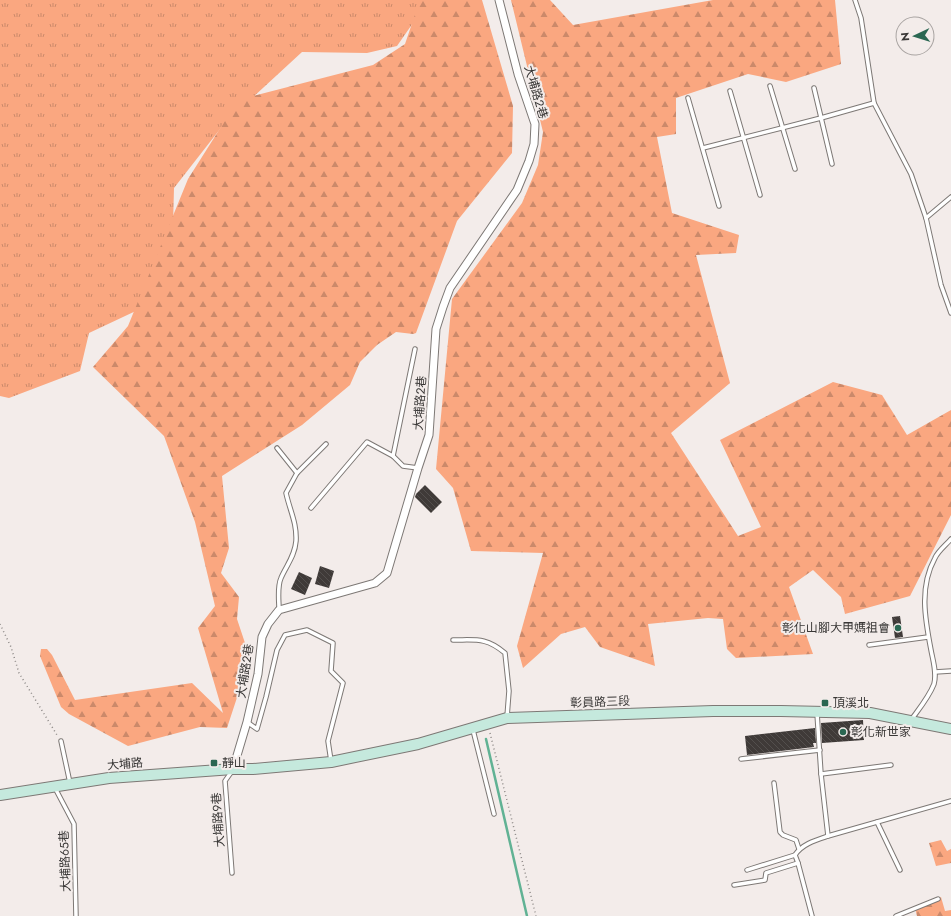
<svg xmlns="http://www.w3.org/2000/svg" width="951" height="916" viewBox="0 0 951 916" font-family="Jost,'Noto Sans TC',sans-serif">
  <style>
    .grass { fill: url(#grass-tufts) }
    .forest { fill: url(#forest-firs) }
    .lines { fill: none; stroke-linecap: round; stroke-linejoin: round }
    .stream { stroke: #61b294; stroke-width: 2.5 }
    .building { fill: url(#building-back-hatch) }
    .service-casing { stroke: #7d7875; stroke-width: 5.5 }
    .minor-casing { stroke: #7d7875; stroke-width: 9 }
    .secondary-casing { stroke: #7d7875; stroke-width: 12 }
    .path { stroke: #8d8987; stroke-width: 1.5; stroke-dasharray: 1 3; stroke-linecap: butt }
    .service { stroke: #fff; stroke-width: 3.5 }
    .minor { stroke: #fff; stroke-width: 7 }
    .secondary { stroke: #c5e9dd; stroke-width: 10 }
    .poi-dot { fill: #2a6752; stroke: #f3ecea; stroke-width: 1.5 }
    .labels { text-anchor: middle; stroke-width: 4; stroke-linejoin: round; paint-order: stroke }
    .street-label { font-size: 12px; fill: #393736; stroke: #f3ecea }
    .poi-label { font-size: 12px; fill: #393736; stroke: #f3ecea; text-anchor: start }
  </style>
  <defs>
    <pattern id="grass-tufts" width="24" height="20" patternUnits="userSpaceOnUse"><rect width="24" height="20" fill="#faa780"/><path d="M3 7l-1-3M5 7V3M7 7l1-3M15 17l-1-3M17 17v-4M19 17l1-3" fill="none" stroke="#cb896a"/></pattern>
    <pattern id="forest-firs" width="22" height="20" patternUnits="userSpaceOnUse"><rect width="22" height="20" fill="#faa780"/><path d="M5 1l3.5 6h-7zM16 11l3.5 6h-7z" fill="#cb896a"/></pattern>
    <pattern id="building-back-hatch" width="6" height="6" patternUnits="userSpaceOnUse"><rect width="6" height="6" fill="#3f3a38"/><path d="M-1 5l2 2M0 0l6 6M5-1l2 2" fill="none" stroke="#534f4d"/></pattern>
  </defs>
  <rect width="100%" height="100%" fill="#f3ecea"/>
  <!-- grass -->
  <polygon class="grass" points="0,0 421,0 413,23 397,46 367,53 302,52 224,124 174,188 172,264 140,309 89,333 80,371 9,398 0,396"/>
  <!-- forest -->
  <g class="forest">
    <polygon points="420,0 482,0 513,106 512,153 457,221 416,333 413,334 396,332 377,345 360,362 350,385 302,425 222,476 229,548 221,573 239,597 237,619 250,658 227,728 200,727 128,746 69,714 61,707 40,656 41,649 47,649 52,655 75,700 192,683 223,713 198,628 215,606 195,522 164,436 93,367 128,326 188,179 238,100 373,65 405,44"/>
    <polygon points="511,0 550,0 573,25 713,0 835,0 841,64 786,82 748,74 676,98 676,134 657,137 672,213 739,235 736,253 696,255 730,383 671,433 738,536 761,527 720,440 833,382 882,395 907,435 951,410 951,515 910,596 845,614 841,597 813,570 789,587 813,654 736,658 727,649 723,619 708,618 648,624 655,666 600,647 585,627 561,634 523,668 517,646 543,553 471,551 453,488 436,469 452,299 522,203 538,165 543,132"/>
    <polygon points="941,840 947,851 951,849 951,863 936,866 929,843"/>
    <polygon points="941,897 945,911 951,910 951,916 917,916 915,908"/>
  </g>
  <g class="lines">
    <!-- stream -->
    <polyline class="stream" points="486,739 527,916"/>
  </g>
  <!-- building -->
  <g class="building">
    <polygon points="425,485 442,502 431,513 415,497 416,494"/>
    <polygon points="320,566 334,571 329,588 315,584"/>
    <polygon points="299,572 312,578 305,595 291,589"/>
    <polygon points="900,616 903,637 895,638 892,617"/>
    <polygon points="863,720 864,740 822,743 821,723"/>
    <polygon points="815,728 816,743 813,743 814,747 747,755 745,736"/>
  </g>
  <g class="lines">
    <!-- service casing -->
    <g class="service-casing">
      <g id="service">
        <polyline points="855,0 861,18 874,103 911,174 926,218 941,285 951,313"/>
        <polyline points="770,86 795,169"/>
        <polyline points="814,88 832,164"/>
        <polyline points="730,91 760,195"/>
        <polyline points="688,98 719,206"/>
        <polyline points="703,148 821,118 874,103"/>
        <polyline points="926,218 951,197"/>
        <polyline points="277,448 297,473"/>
        <polyline points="393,456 415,349"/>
        <polyline points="311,508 367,442 393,456 403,466 418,468"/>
        <path d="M279,609C279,600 277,587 281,578C286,566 295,556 296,541C297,523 290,511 286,493L297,473L326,444"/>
        <path d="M453,640C476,640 486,637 505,653L509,691L507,717"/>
        <polyline points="869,645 928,637"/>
        <polyline points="935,672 951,671"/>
        <path d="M911,720C919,709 929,697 934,684C937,673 933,661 931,650C925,619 919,587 935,558C938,551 946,545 951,539"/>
        <polyline points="247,722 257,729 266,697 277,650 285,635 307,630 333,643 331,671 343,683 328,741 331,761"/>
        <polyline points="473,730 494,814"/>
        <polyline points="61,741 70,783"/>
        <polyline points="741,759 820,750"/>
        <polyline points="821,774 891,765"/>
        <polyline points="774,783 780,832 783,835 796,840 799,849"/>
        <polyline points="55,788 74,824 76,916"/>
        <polyline points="877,822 900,870"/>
        <polyline points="828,836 951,801"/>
        <polyline points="747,870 795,855"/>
        <polyline points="232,873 225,781 232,771"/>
        <polyline points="734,885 765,880 766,873 798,863"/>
        <path d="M812,916L798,863L795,855C802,844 816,840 828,836L821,774L817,713"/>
        <polyline points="896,916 938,899"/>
      </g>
    </g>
    <!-- minor casing -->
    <g class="minor-casing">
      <polyline id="minor" points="233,769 247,722 258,674 262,637 268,624 279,610 375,583 387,573 418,468 429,435 436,329 443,307 450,288 517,190 529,161 534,144 535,124 518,74 499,0"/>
    </g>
    <!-- secondary casing -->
    <g class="secondary-casing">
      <polyline id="secondary" points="0,795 109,778 233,769 253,769 331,762 418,744 507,718 713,711 781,711 870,713 951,729"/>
    </g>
    <!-- path -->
    <g class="path">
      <polyline points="0,624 11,647 19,673 57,735"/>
      <polyline points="490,733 536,916"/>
    </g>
    <!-- service -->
    <use href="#service" class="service"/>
    <!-- minor -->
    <use href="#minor" class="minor"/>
    <!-- secondary -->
    <use href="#secondary" class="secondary"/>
  </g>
  <!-- markers -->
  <g class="poi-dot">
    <circle cx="898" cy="628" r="4"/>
    <rect x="821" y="699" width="8" height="8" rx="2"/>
    <circle cx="843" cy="732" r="4"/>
    <rect x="210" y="759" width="8" height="8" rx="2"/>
  </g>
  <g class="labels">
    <!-- street labels -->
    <g class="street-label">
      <text transform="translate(536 92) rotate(74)" y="4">大埔路2巷</text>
      <text transform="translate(420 403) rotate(-86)" y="4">大埔路2巷</text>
      <text transform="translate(245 671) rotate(-81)" y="4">大埔路2巷</text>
      <text transform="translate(600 702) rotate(-2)" y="4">彰員路三段</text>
      <text transform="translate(125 764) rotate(-5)" y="4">大埔路</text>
      <text transform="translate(218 820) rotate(-94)" y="4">大埔路9巷</text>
      <text transform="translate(65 861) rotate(-92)" y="4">大埔路65巷</text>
    </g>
    <!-- poi labels -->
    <g class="poi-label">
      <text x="890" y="632" text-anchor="end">彰化山腳大甲媽祖會</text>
      <text x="833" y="707">頂溪北</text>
      <text x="851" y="736">彰化新世家</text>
      <text x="222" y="767">靜山</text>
    </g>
  </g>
  <!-- north arrow -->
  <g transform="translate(915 36) rotate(266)"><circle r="19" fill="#f3ecea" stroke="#a9a4a2"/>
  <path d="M0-3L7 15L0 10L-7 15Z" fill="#2a6752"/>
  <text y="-6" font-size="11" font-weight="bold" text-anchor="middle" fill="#393736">N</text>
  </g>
</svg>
